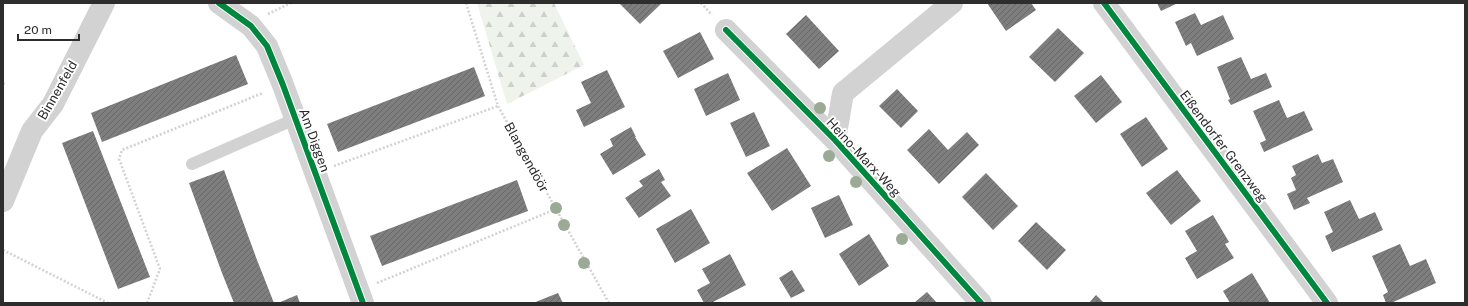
<svg xmlns="http://www.w3.org/2000/svg" width="1468" height="306" viewBox="0 0 1468 306" font-family="'Public Sans',sans-serif">
  <style>
    .forest { fill: url(#forest-firs) }
    .building { fill: url(#building-hatch) }
    .lines { fill: none; stroke-linecap: round; stroke-linejoin: round }
    .path { stroke: #d2d2d2; stroke-width: 2.5; stroke-dasharray: 2 2; stroke-linecap: butt }
    .lane { stroke: #d2d2d2; stroke-width: 12 }
    .street { stroke: #d2d2d2; stroke-width: 22 }
    .cycleway-casing { stroke: #fff; stroke-width: 8 }
    .cycleway { stroke: #00873e; stroke-width: 6 }
    .tree { fill: #9baa95 }
    .labels { text-anchor: middle; stroke-width: 4; stroke-linejoin: round; paint-order: stroke }
    .street-label { font-size: 13px; fill: #2d2d2d; stroke: #fff }
  </style>
  <defs>
    <pattern id="forest-firs" width="22" height="20" patternUnits="userSpaceOnUse"><rect width="22" height="20" fill="#eef3ec"/><path d="M5 1l3.5 6h-7zM16 11l3.5 6h-7z" fill="#ccd1cb"/></pattern>
    <pattern id="building-hatch" width="6" height="6" patternUnits="userSpaceOnUse"><rect width="6" height="6" fill="#7e7e7e"/><path d="M-1 1l2-2M0 6l6-6M5 7l2-2" fill="none" stroke="#686868"/></pattern>
  </defs>
  <rect width="100%" height="100%" fill="#fff"/>
  <!-- forest -->
  <polygon class="forest" points="477,3 554,3 584,65 507,104"/>
  <!-- building -->
  <g class="building">
    <polygon points="619,3 662,3 640,24"/>
    <polygon points="987,3 1031,3 1036,10 1006,31"/>
    <polygon points="1157,3 1178,3 1161,11"/>
    <polygon points="1195,13 1201,25 1223,15 1234,39 1197,56 1191,43 1186,46 1175,22"/>
    <polygon points="806,15 839,51 819,69 786,34"/>
    <polygon points="1058,28 1084,53 1055,82 1029,57"/>
    <polygon points="700,32 714,59 678,78 663,51"/>
    <polygon points="236,55 248,84 102,142 91,113"/>
    <polygon points="1241,57 1251,79 1266,73 1272,87 1231,105 1228,100 1230,99 1217,67"/>
    <polygon points="474,67 485,96 338,152 327,124"/>
    <polygon points="607,70 625,107 584,127 576,110 591,103 581,82"/>
    <polygon points="728,73 740,100 706,116 694,89"/>
    <polygon points="1101,75 1122,102 1096,123 1074,96"/>
    <polygon points="897,89 918,111 901,128 879,106"/>
    <polygon points="1279,100 1287,118 1304,111 1313,130 1264,152 1260,143 1266,140 1253,111"/>
    <polygon points="754,112 770,146 746,157 730,123"/>
    <polygon points="1146,117 1168,149 1142,167 1120,134"/>
    <polygon points="631,127 636,137 635,137 646,155 613,175 600,154 613,146 610,139"/>
    <polygon points="929,129 948,150 967,132 979,145 939,184 907,150"/>
    <polygon points="93,131 150,277 118,289 62,143"/>
    <polygon points="787,148 811,186 772,211 747,173"/>
    <polygon points="1318,154 1322,163 1333,159 1343,182 1307,198 1310,203 1294,210 1287,194 1296,190 1291,178 1296,175 1292,166"/>
    <polygon points="659,169 665,180 661,182 671,196 639,218 625,198 643,186 639,181"/>
    <polygon points="224,170 257,260 274,303 234,303 222,273 189,183"/>
    <polygon points="1177,170 1201,201 1171,225 1146,193"/>
    <polygon points="986,173 1018,206 993,230 962,197"/>
    <polygon points="517,180 528,211 382,266 370,236"/>
    <polygon points="839,195 853,225 825,238 811,208"/>
    <polygon points="1350,200 1359,219 1375,212 1383,230 1332,252 1325,236 1333,232 1324,212"/>
    <polygon points="691,209 710,243 675,263 656,229"/>
    <polygon points="1213,215 1229,242 1225,244 1234,258 1197,279 1185,258 1197,251 1185,231"/>
    <polygon points="1036,222 1066,250 1047,270 1018,241"/>
    <polygon points="869,234 889,266 859,286 839,254"/>
    <polygon points="1400,244 1410,266 1426,259 1436,283 1391,303 1386,303 1383,295 1388,292 1372,256"/>
    <polygon points="730,254 746,285 711,303 704,303 697,290 710,283 702,269"/>
    <polygon points="792,270 805,291 791,298 779,278"/>
    <polygon points="1252,273 1270,303 1230,303 1223,291"/>
    <polygon points="927,292 937,303 914,303"/>
    <polygon points="558,293 563,303 533,303"/>
    <polygon points="297,295 300,303 278,303"/>
    <polygon points="1096,295 1104,303 1089,303"/>
  </g>
  <g class="lines">
    <!-- path -->
    <g class="path">
      <polyline points="466,3 498,106 609,303"/>
      <polyline points="701,3 712,15"/>
      <polyline points="268,14 291,3"/>
      <polyline points="3,84 6,82"/>
      <polyline points="334,166 498,106"/>
      <polyline points="3,250 108,303"/>
      <polyline points="377,283 556,209"/>
      <polyline points="147,303 160,269 119,159 122,150 263,93"/>
    </g>
    <!-- lane -->
    <polyline class="lane" points="192,164 295,119"/>
    <!-- street -->
    <g class="street">
      <polyline points="219,3 251,26 267,46 283,85 363,303"/>
      <polyline points="1104,3 1327,303"/>
      <polyline points="726,30 835,140 981,303"/>
      <polyline points="835,140 843,93 952,3"/>
      <polyline points="3,201 32,131 53,104 104,3"/>
    </g>
    <!-- cycleway casing -->
    <g class="cycleway-casing">
      <g id="cycleway">
        <polyline points="219,3 251,26 267,46 283,85 363,303"/>
        <polyline points="1104,3 1327,303"/>
        <polyline points="726,30 835,140 981,303"/>
      </g>
    </g>
    <!-- cycleway -->
    <use href="#cycleway" class="cycleway"/>
  </g>
  <!-- trees -->
  <g class="tree">
    <circle cx="820" cy="108" r="6"/>
    <circle cx="829" cy="156" r="6"/>
    <circle cx="536" cy="175" r="6"/>
    <circle cx="856" cy="182" r="6"/>
    <circle cx="556" cy="208" r="6"/>
    <circle cx="564" cy="225" r="6"/>
    <circle cx="902" cy="239" r="6"/>
    <circle cx="584" cy="263" r="6"/>
  </g>
  <g class="labels">
    <!-- street labels -->
    <g class="street-label">
      <text transform="translate(57 90) rotate(-60)" y="5">Binnenfeld</text>
      <text transform="translate(315 140) rotate(70)" y="5">Am Diggen</text>
      <text transform="translate(1224 146) rotate(53)" y="5">Eißendorfer Grenzweg</text>
      <text transform="translate(527 157) rotate(61)" y="5">Blangendöör</text>
      <text transform="translate(864 157) rotate(47)" y="5">Heino-Marx-Weg</text>
    </g>
  </g>
  <!-- border -->
  <rect width="1468" height="306" fill="none" stroke="#2d2d2d" stroke-width="8"/>
  <!-- scale -->
  <path d="M18 34v6h61v-6" fill="none" stroke="#2d2d2d" stroke-width="2"/>
  <text x="24" y="34" font-size="12" fill="#2d2d2d" stroke="#ffffff" stroke-width="3" paint-order="stroke">20 m</text>
</svg>
